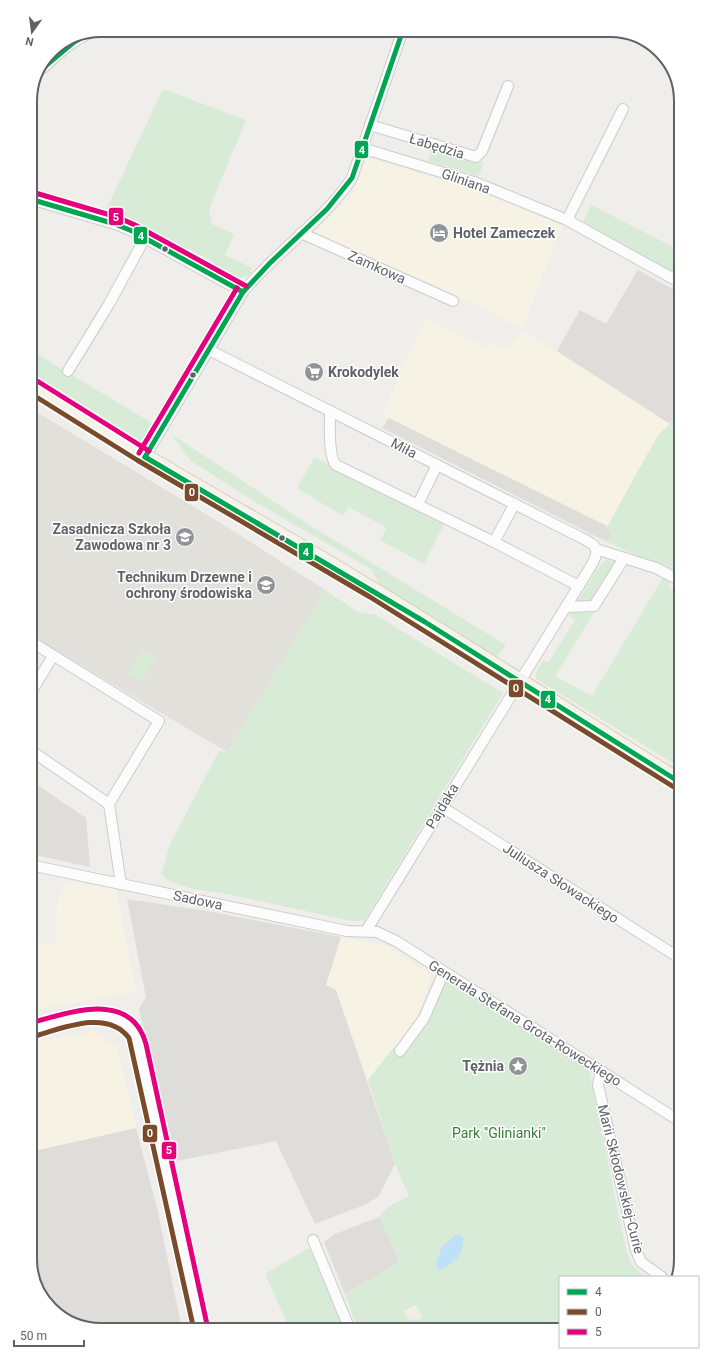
<svg xmlns="http://www.w3.org/2000/svg" width="711" height="1360" viewBox="0 0 711 1360" font-family="Roboto,sans-serif">
  <style>
    .commercial { fill: #f7f3e4 }
    .industrial { fill: #dfddda }
    .education { fill: #e2e0da }
    .green { fill: #d8ebd6; fill-rule: evenodd }
    .water { fill: #bfe0f9 }
    .lines { fill: none; stroke-linecap: round; stroke-linejoin: round }
    .minor-casing { stroke: #cbcccc; stroke-width: 12 }
    .tertiary-casing { stroke: #cbcccc; stroke-width: 14 }
    .primary-casing { stroke: #d7ceb8; stroke-width: 18 }
    .minor { stroke: #fdfcfc; stroke-width: 10 }
    .tertiary { stroke: #fdfcfc; stroke-width: 13 }
    .primary { stroke: #f4f2e9; stroke-width: 16 }
    .bus-1-casing { stroke: #fff; stroke-width: 8 }
    .bus-2-casing { stroke: #fff; stroke-width: 8 }
    .bus-3-casing { stroke: #fff; stroke-width: 8 }
    .bus-1 { stroke: #00a651; stroke-width: 5 }
    .bus-2 { stroke: #7a4b2a; stroke-width: 5 }
    .bus-3 { stroke: #e5007d; stroke-width: 5 }
    .bus-dot { fill: #5f6368; stroke: #fff; stroke-width: 1.5 }
    .labels { text-anchor: middle; stroke-width: 3; stroke-linejoin: round; paint-order: stroke }
    .street-label { font-size: 14px; fill: #5f6368; stroke: #fff }
    .poi-label { font-size: 14px; font-weight: bold; fill: #5f6368; stroke: #fff; text-anchor: end }
    .park-label { font-size: 14px; fill: #348238; stroke: #fff }
    .rim { fill: none; stroke: #5f6368; stroke-width: 2 }
    .line-badge { stroke: #fff; stroke-width: 1.5 }
    .badge-label { font-size: 11px; text-anchor: middle; font-weight: bold; fill: #fff }
  </style>
  <rect width="100%" height="100%" fill="#efeeea"/>
  <!-- commercial -->
  <g class="commercial">
    <polygon points="366,159 372,159 468,188 562,226 522,330 670,424 658,435 607,526 383,415 404,363 426,319 485,347 487,341 509,350 522,330 482,307 314,232 352,196"/>
    <polygon points="66,881 116,890 136,991 30,1011 30,943 56,943 57,902"/>
    <polygon points="341,937 387,946 432,976 417,1017 368,1080 336,990 326,985"/>
    <polygon points="93,1032 117,1047 136,1128 30,1152 30,1043"/>
  </g>
  <!-- industrial -->
  <g class="industrial">
    <polygon points="638,270 681,294 681,405 670,424 557,351 580,310 606,324"/>
    <polygon points="389,418 607,526 606,529 612,532 607,542 382,428"/>
    <polygon points="30,780 86,818 90,867 30,854"/>
    <polygon points="127,899 207,911 341,937 326,985 336,990 395,1164 378,1197 364,1205 315,1224 276,1141 177,1161 139,1009 146,997"/>
    <polygon points="136,1128 158,1212 182,1330 96,1330 61,1318 35,1287 30,1259 30,1152"/>
    <polygon points="379,1217 400,1262 345,1294 324,1242 335,1234"/>
  </g>
  <!-- education -->
  <polygon class="education" points="30,408 224,525 325,590 227,752 30,635"/>
  <!-- green -->
  <g class="green">
    <path d="M163,89L246,120L209,209L212,224L234,234L225,255L252,268L250,271L251,274C236,283 224,275 210,268L213,262L185,247L182,252L133,226L106,217L105,212Z"/>
    <polygon points="431,149 484,163 478,176 428,161"/>
    <polygon points="591,205 681,251 681,277 583,222"/>
    <polygon points="30,350 155,425 151,434 144,441 131,441 30,376"/>
    <polygon points="681,405 681,576 607,542 611,532 606,529 658,435 670,424"/>
    <polygon points="171,434 311,526 506,645 495,659 381,587 371,569 252,500 191,461"/>
    <polygon points="315,457 444,524 424,564 380,540 387,528 349,507 343,516 297,488"/>
    <polygon points="606,560 624,564 555,676 592,696 664,576 670,580 669,587 681,595 681,768 536,679 536,673 543,660 549,662 575,620 569,615 600,565"/>
    <polygon points="325,590 358,612 376,615 503,693 364,921 351,921 223,893 193,889 169,881 161,874 171,842 219,751 227,752"/>
    <polygon points="142,649 156,658 142,682 128,673"/>
    <path d="M445,975L589,1071L626,1249L631,1264L642,1274L640,1277H560V1330H358L345,1294L399,1262L379,1217L389,1206L409,1196L395,1164L368,1080L393,1048L403,1054ZM416,1305L422,1319L410,1320L403,1311Z"/>
    <polygon points="309,1248 345,1330 290,1330 265,1274"/>
  </g>
  <!-- water -->
  <path class="water" d="M456,1235H461L463,1238C465,1254 452,1266 438,1270L436,1264L442,1246Z"/>
  <g class="lines">
    <!-- minor casing -->
    <g class="minor-casing">
      <g id="minor">
        <path d="M43,68C59,53 74,39 95,31"/>
        <polyline points="370,125 476,157 482,151 508,86"/>
        <polyline points="362,148 477,183 567,220 681,283"/>
        <polyline points="30,199 115,224 132,231 243,292"/>
        <polyline points="567,220 623,109"/>
        <polyline points="301,233 453,301"/>
        <path d="M209,350L576,535C593,544 603,546 591,566L366,931"/>
        <polyline points="68,371 109,304 145,238"/>
        <path d="M330,411C330,422 328,457 336,465L494,542L579,586"/>
        <path d="M145,457L243,292C276,251 323,222 352,178L403,30"/>
        <polyline points="418,504 437,465"/>
        <polyline points="494,542 514,505"/>
        <polyline points="596,549 656,568 681,581"/>
        <polyline points="566,607 594,606 624,558"/>
        <polyline points="30,641 159,721 109,804 121,884"/>
        <polyline points="30,694 53,656"/>
        <polyline points="30,750 109,804"/>
        <polyline points="442,807 681,959"/>
        <polyline points="30,865 347,931 377,932 396,941 681,1122"/>
        <polyline points="400,1051 424,1018 444,972"/>
        <polyline points="601,1071 598,1085 636,1250 641,1262 662,1277"/>
        <polyline points="313,1240 350,1330"/>
      </g>
    </g>
    <!-- tertiary casing -->
    <g class="tertiary-casing">
      <path id="tertiary" d="M30,1030C60,1023 110,1001 133,1031C139,1039 140,1051 142,1061L201,1330"/>
    </g>
    <!-- primary casing -->
    <g class="primary-casing">
      <path id="primary" d="M30,385C127,449 229,505 329,564C448,635 564,710 681,783"/>
    </g>
    <!-- minor -->
    <use href="#minor" class="minor"/>
    <!-- tertiary -->
    <use href="#tertiary" class="tertiary"/>
    <!-- primary -->
    <use href="#primary" class="primary"/>
    <!-- bus-1 casing -->
    <g class="bus-1-casing">
      <g id="bus-1">
        <polyline points="43,68 74,42 94,31"/>
        <polyline points="30,199 115,224 132,231 243,292"/>
        <polyline points="145,457 425,622 681,783"/>
        <polyline points="145,457 243,292 270,263 327,209 352,178 403,30"/>
      </g>
    </g>
    <!-- bus-2 casing -->
    <g class="bus-2-casing">
      <g id="bus-2">
        <polyline points="30,393 137,460 370,597 677,789"/>
        <path d="M32,1037C60,1029 107,1008 129,1038L194,1330"/>
      </g>
    </g>
    <!-- bus-3 casing -->
    <g class="bus-3-casing">
      <g id="bus-3">
        <polyline points="32,192 117,217 135,225 246,286"/>
        <polyline points="34,379 149,451"/>
        <polyline points="139,453 237,288"/>
        <path d="M30,1023C68,1013 131,989 146,1044L208,1329"/>
      </g>
    </g>
    <!-- bus-1 -->
    <use href="#bus-1" class="bus-1"/>
    <!-- bus-2 -->
    <use href="#bus-2" class="bus-2"/>
    <!-- bus-3 -->
    <use href="#bus-3" class="bus-3"/>
  </g>
  <!-- icons -->
  <defs>
    <g id="hotel-disc" transform="scale(1)"><circle r="9.5" fill="#919496" stroke="#fff"/><path d="M-6-4.5h1.5V1H6V5H4.5V3h-9V5H-6ZM-4 0a1.8 1.8 0 1 1 3.6 0ZM.5 0V-2.5h3Q6-2.5 6 0Z" fill="#fff"/></g>
    <g id="supermarket-disc" transform="scale(1)"><circle r="9.5" fill="#919496" stroke="#fff"/><path d="M-6-5.5h2.5l.6 2H6L4.5 2H-2.5L-4.4-4H-6ZM-1.5 3.2a1.3 1.3 0 1 0 .1 0ZM3 3.2a1.3 1.3 0 1 0 .1 0Z" fill="#fff"/></g>
    <g id="school-disc" transform="scale(1)"><circle r="9.5" fill="#919496" stroke="#fff"/><path d="M0-5L7-2L0 1L-7-2ZM-4 1L0 2.5L4 1V4Q0 6-4 4Z" fill="#fff"/></g>
    <g id="sight-disc" transform="scale(1)"><circle r="9.5" fill="#919496" stroke="#fff"/><path d="M0-6L1.8-2.2L6-1.7L2.9 1.2L3.7 5.4L0 3.3L-3.7 5.4L-2.9 1.2L-6-1.7L-1.8-2.2Z" fill="#fff"/></g>
  </defs>
  <g fill-rule="evenodd">
    <use href="#hotel-disc" x="439" y="233"/>
    <use href="#supermarket-disc" x="314" y="372"/>
    <use href="#school-disc" x="185" y="537"/>
    <use href="#school-disc" x="266" y="585"/>
    <use href="#sight-disc" x="518" y="1066"/>
  </g>
  <!-- markers -->
  <g class="bus-dot">
    <circle cx="165" cy="249" r="3.5"/>
    <circle cx="193" cy="375" r="3.5"/>
    <circle cx="282" cy="538" r="3.5"/>
  </g>
  <g class="labels">
    <!-- street labels -->
    <g class="street-label">
      <text transform="translate(437 146) rotate(17)" y="5">Łabędzia</text>
      <text transform="translate(466 181) rotate(19)" y="5">Gliniana</text>
      <text transform="translate(377 267) rotate(24)" y="5">Zamkowa</text>
      <text transform="translate(404 448) rotate(27)" y="5">Miła</text>
      <text transform="translate(442 806) rotate(-59)" y="5">Pajdaka</text>
      <text transform="translate(561 883) rotate(33)" y="5">Juliusza Słowackiego</text>
      <text transform="translate(198 900) rotate(12)" y="5">Sadowa</text>
      <text transform="translate(525 1023) rotate(32)" y="5">Generała Stefana Grota-Roweckiego</text>
      <text transform="translate(621 1179) rotate(76)" y="5">Marii Skłodowskiej-Curie</text>
    </g>
    <!-- poi labels -->
    <g class="poi-label">
      <text x="453" y="238" text-anchor="start">Hotel Zameczek</text>
      <text x="328" y="377" text-anchor="start">Krokodylek</text>
      <text x="171" y="534">Zasadnicza Szkoła<tspan x="171" dy="16">Zawodowa nr 3</tspan></text>
      <text x="252" y="582">Technikum Drzewne i<tspan x="252" dy="16">ochrony środowiska</tspan></text>
      <text x="504" y="1071">Tężnia</text>
    </g>
    <!-- park labels -->
    <g class="park-label">
      <text x="499" y="1138">Park "Glinianki"</text>
    </g>
  </g>
  <!-- crop -->
  <path d="M0 0H711V1360H0ZM101 37H610A64 64 0 0 1 674 101V1259A64 64 0 0 1 610 1323H101A64 64 0 0 1 37 1259V101A64 64 0 0 1 101 37Z" fill="#fff" fill-rule="evenodd"/>
  <path class="rim" d="M101 37H610A64 64 0 0 1 674 101V1259A64 64 0 0 1 610 1323H101A64 64 0 0 1 37 1259V101A64 64 0 0 1 101 37Z"/>
  <g class="line-badge">
    <rect x="354" y="140" width="15" height="19" rx="4" fill="#00a651"/>
    <rect x="108" y="207" width="16" height="19" rx="4" fill="#e5007d"/>
    <rect x="133" y="226" width="15" height="19" rx="4" fill="#00a651"/>
    <rect x="184" y="483" width="15" height="19" rx="4" fill="#7a4b2a"/>
    <rect x="298" y="542" width="16" height="19" rx="4" fill="#00a651"/>
    <rect x="508" y="679" width="16" height="19" rx="4" fill="#7a4b2a"/>
    <rect x="540" y="690" width="16" height="19" rx="4" fill="#00a651"/>
    <rect x="142" y="1124" width="16" height="19" rx="4" fill="#7a4b2a"/>
    <rect x="161" y="1141" width="16" height="19" rx="4" fill="#e5007d"/>
  </g>
  <g class="badge-label">
    <text x="362" y="154">4</text>
    <text x="116" y="221">5</text>
    <text x="141" y="240">4</text>
    <text x="192" y="496">0</text>
    <text x="306" y="556">4</text>
    <text x="516" y="692">0</text>
    <text x="548" y="703">4</text>
    <text x="150" y="1137">0</text>
    <text x="169" y="1154">5</text>
  </g>
  <!-- legend -->
  <rect x="559" y="1276" width="140" height="72" fill="#ffffff" stroke="#bfc1c3"/>
  <rect x="567" y="1289" width="20" height="6" fill="#00a651" stroke="#bfc1c3"/>
  <text x="595" y="1296" font-size="12" fill="#5f6368">4</text>
  <rect x="567" y="1309" width="20" height="6" fill="#7a4b2a" stroke="#bfc1c3"/>
  <text x="595" y="1316" font-size="12" fill="#5f6368">0</text>
  <rect x="567" y="1329" width="20" height="6" fill="#e5007d" stroke="#bfc1c3"/>
  <text x="595" y="1336" font-size="12" fill="#5f6368">5</text>
  <!-- north arrow -->
  <g transform="translate(32 32) rotate(194)" stroke="#ffffff" stroke-width="3" paint-order="stroke">
  <path d="M0-3L7 15L0 10L-7 15Z" fill="#5f6368"/>
  <text y="-6" font-size="11" font-weight="bold" text-anchor="middle" fill="#5f6368">N</text>
  </g>
  <!-- scale -->
  <path d="M14 1340v6h70v-6" fill="none" stroke="#5f6368" stroke-width="2"/>
  <text x="20" y="1340" font-size="12" fill="#5f6368" stroke="#ffffff" stroke-width="3" paint-order="stroke">50 m</text>
</svg>
